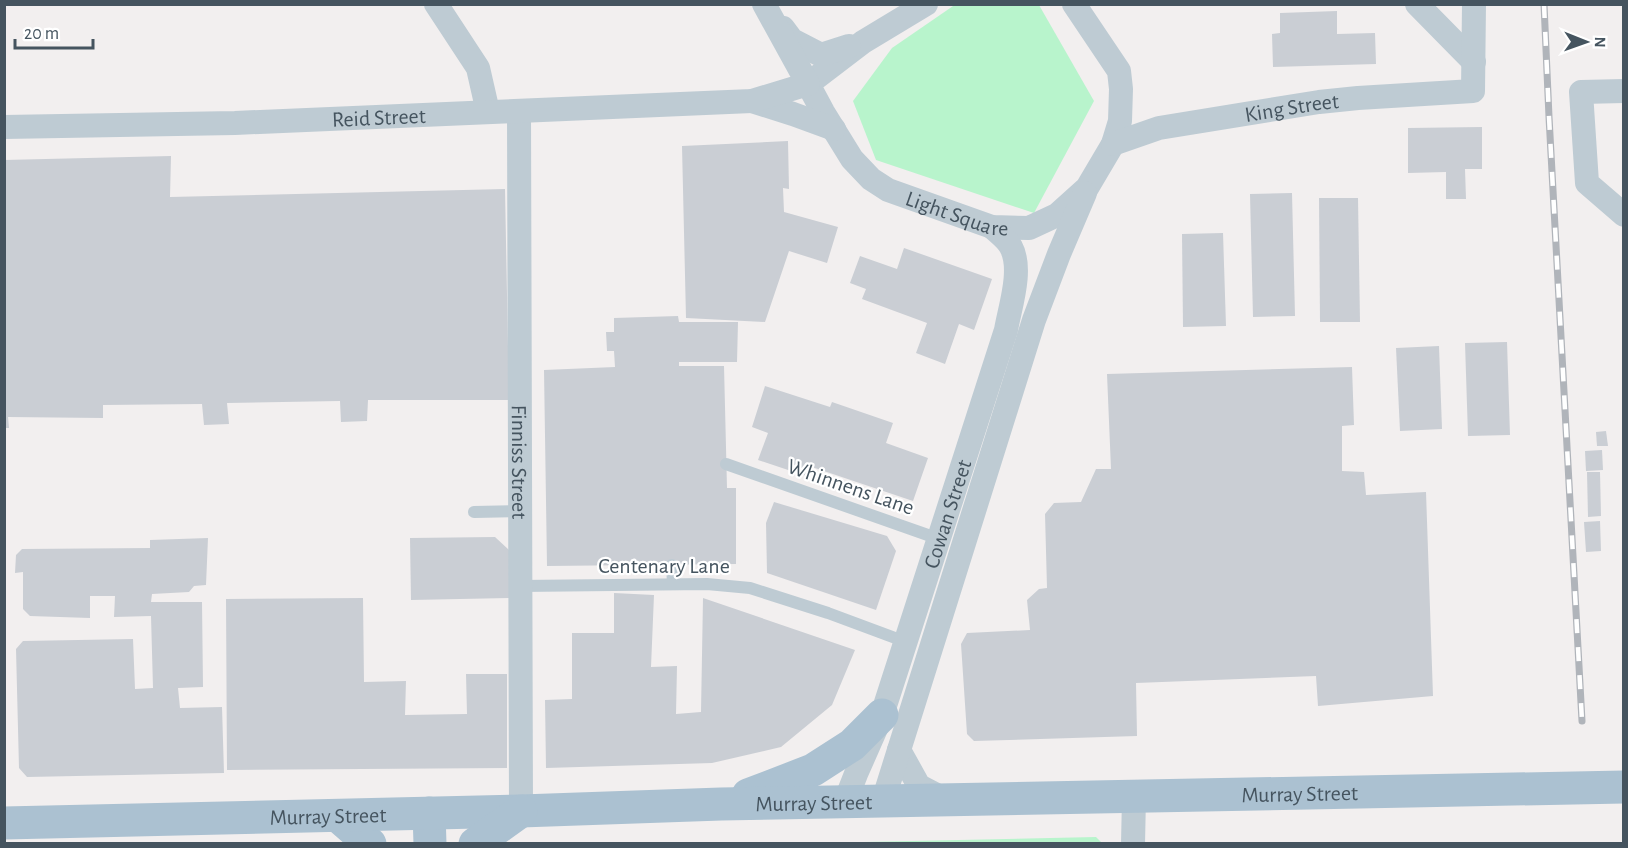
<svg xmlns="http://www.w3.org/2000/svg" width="1628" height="848" viewBox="0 0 1628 848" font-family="'Alegreya Sans',sans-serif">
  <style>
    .green { fill: #b8f4cc }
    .building { fill: #caced4 }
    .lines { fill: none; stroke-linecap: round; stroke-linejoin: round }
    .lane { stroke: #becbd3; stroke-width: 12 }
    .street { stroke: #becbd3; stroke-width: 24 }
    .primary { stroke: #abc1d1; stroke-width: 33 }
    .rail-casing { stroke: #b0b4ba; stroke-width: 7 }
    .rail { stroke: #fff; stroke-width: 4.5; stroke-dasharray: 14; stroke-linecap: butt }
    .labels { text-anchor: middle; stroke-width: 4.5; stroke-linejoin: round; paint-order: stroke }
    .street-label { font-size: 22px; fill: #45545f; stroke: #fff }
  </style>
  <rect width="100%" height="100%" fill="#f2efef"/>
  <!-- green -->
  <g class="green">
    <polygon points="956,4 1039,5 1094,101 1034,213 876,160 853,101 892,48"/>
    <polygon points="1096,837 1102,843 816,843"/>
  </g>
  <!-- building -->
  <g class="building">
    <polygon points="1337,11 1337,34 1375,33 1376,64 1273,67 1272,34 1280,33 1280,13"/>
    <polygon points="1482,127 1482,169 1465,169 1466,199 1446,199 1446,172 1408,173 1408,128"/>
    <polygon points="788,141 789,189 783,188 784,212 838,227 827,263 789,251 765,322 686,318 682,146"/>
    <polygon points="171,156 170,197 505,189 509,400 368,400 367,421 341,422 340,401 227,403 229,424 204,425 202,404 103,405 103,418 8,417 9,428 4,428 4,160"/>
    <polygon points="1292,193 1295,316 1253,317 1250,194"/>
    <polygon points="1319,198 1358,198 1360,322 1320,322"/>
    <polygon points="1223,233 1226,326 1183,327 1182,234"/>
    <polygon points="904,248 992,279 974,330 959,324 945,364 916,353 927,323 862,299 866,289 850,283 860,256 897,269"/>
    <polygon points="678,316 679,322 738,322 737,362 679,362 679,366 724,366 727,488 736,488 736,564 547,566 544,370 615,367 614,351 607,351 606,332 614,332 614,318"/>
    <polygon points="1507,342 1510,435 1468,436 1465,343"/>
    <polygon points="1439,346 1442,429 1400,431 1396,348"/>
    <polygon points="1352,367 1354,425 1342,426 1342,471 1364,472 1366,495 1426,492 1433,696 1318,706 1316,676 1136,683 1137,736 974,741 967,734 961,644 967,633 1030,630 1027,600 1039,589 1047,588 1045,514 1054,503 1081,502 1096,469 1111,469 1107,374"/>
    <polygon points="765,386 830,407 832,402 893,423 886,443 928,458 913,501 812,467 809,477 758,460 768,433 752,427"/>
    <polygon points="1606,431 1608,446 1597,446 1596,432"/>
    <polygon points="1602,450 1603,470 1586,471 1585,451"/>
    <polygon points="1587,472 1600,472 1601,516 1588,517"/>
    <polygon points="774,502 887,536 896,551 876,610 767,573 766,523"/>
    <polygon points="1600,521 1601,551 1586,552 1584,522"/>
    <polygon points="495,537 509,550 509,598 411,600 410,538"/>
    <polygon points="208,538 206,585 194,586 189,592 152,594 151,602 202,602 203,687 178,688 180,708 222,707 224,773 27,777 19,768 16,649 23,641 133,639 135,689 153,688 151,616 114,617 115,596 90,596 90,618 30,616 23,609 23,572 15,573 16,555 22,549 150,548 150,540"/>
    <polygon points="614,593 654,595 651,667 677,666 676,714 701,712 703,598 855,650 832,705 781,747 712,763 546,768 545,700 572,699 572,633 614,633"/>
    <polygon points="363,598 364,682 406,681 405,715 467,714 466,674 507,674 507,768 227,770 226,599"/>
  </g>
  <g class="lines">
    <!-- lane -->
    <g class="lane">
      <polyline points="726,464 942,540"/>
      <polyline points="474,512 520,511"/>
      <polyline points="672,565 673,584"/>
      <polyline points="520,586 707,584 750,588 828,613 906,642"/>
    </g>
    <!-- street -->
    <g class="street">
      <polyline points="436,4 478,68 488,112"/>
      <path id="s1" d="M926,4L863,42L808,84L823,112L852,159L871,179L888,190L992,227L1029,228L1057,215L1087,188L1113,144L1120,121L1121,89L1119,71L1074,4"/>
      <polyline points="1417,4 1474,62"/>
      <polyline points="783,28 792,40 821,55 849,46"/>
      <polyline points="1624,91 1581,92 1587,183 1624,215"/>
      <polyline points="752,101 793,114 834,129"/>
      <path id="s2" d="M519,112L521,811"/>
      <path id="s3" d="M4,127L235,123L752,101L808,84L764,4"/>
      <path id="s4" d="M1113,144L1159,128L1319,102L1358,98L1473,91L1474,4"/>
      <polyline points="899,750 919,786 944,799"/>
      <polyline points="883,801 1034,320 1059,254 1085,193"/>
      <path id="s5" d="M845,802L856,774L882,715L1006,330C1010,307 1023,269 1011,247C1007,239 998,233 992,227"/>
      <polyline points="1133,844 1134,797"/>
    </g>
    <!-- primary -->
    <g class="primary">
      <polyline points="748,795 813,770 852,745 882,715"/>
      <polyline points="429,813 430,844"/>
      <polyline points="338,816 370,844"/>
      <path id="s6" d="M4,823L521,811L721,804L1624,787"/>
      <polyline points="475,844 521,811"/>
    </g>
    <!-- rail casing -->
    <g class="rail-casing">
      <polyline id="rail" points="1544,4 1549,117 1582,721"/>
    </g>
    <!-- rail -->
    <use href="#rail" class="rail"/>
  </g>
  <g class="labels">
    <!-- street labels -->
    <g class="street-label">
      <text dy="8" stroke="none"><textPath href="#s4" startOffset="183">King Street</textPath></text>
      <text dy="8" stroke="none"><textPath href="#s3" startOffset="375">Reid Street</textPath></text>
      <text dy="8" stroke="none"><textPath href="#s1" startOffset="351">Light Square</textPath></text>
      <text dy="8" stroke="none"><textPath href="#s2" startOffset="350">Finniss Street</textPath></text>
      <text transform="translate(851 486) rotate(19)" y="8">Whinnens Lane</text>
      <text dy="8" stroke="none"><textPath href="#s5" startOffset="306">Cowan Street</textPath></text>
      <text x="664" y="573">Centenary Lane</text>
      <text dy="8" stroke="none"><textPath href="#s6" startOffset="1296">Murray Street</textPath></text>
      <text dy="8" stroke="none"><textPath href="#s6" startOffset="810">Murray Street</textPath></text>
      <text dy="8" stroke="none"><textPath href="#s6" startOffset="324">Murray Street</textPath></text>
    </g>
  </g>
  <!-- border -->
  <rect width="1628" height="848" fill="none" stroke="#45545f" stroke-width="12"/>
  <!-- north arrow -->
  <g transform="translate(1586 42) rotate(91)" stroke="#ffffff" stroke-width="4.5" paint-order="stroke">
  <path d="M0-4.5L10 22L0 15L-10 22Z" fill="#45545f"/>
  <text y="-9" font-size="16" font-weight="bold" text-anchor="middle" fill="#45545f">N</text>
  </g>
  <!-- scale -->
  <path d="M15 39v9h78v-9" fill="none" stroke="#45545f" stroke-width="3"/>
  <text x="24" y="39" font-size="18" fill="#45545f" stroke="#ffffff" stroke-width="4.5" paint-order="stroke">20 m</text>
</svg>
